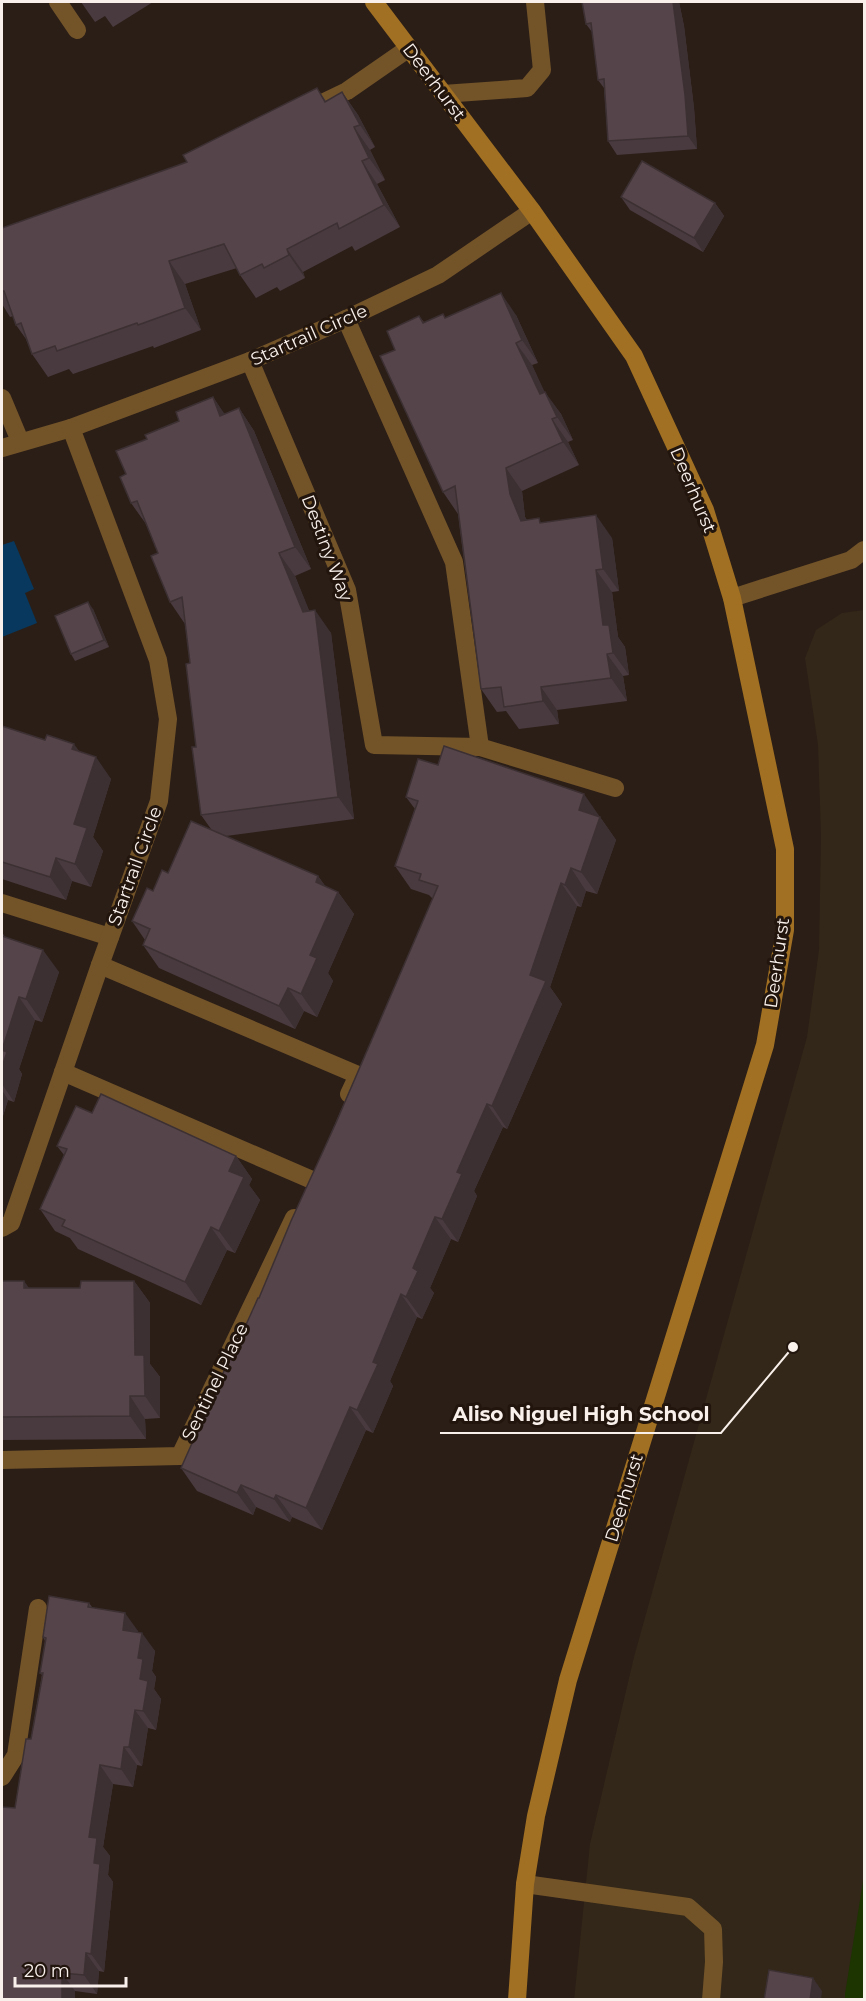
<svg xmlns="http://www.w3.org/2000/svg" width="866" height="2001" viewBox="0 0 866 2001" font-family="Montserrat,sans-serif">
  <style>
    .education { fill: #322718 }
    .green { fill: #1d3500 }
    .water { fill: #08385d }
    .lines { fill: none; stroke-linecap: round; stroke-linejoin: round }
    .lane { stroke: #735429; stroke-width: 18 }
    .street { stroke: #735429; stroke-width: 18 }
    .secondary { stroke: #a17022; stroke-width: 18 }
    .wall { fill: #493a3f }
    .shaded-wall { fill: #3c3033 }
    .building { fill: #554449; stroke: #3c3033; stroke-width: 1.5 }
    .labels { text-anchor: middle; stroke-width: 6; stroke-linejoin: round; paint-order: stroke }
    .street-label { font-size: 18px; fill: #f9f0eb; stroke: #21150e }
    .leader { fill: none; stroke: #f9f0eb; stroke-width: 2 }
    .callout-dot { fill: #f9f0eb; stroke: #21150e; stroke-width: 2 }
    .callout-label { font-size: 20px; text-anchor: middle; font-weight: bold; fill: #f9f0eb; stroke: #21150e; stroke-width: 6; stroke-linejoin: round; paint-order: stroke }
  </style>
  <rect width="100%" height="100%" fill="#2b1e17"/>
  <!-- education -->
  <polygon class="education" points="864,610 864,1999 574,2000 590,1844 634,1657 807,1037 819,950 821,836 818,745 805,658 816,630 842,613"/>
  <!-- green -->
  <polygon class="green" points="864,1875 864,1999 845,1999 845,1994"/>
  <!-- water -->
  <polygon class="water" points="14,541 34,589 25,593 37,623 2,637 2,545"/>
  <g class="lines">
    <!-- lane -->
    <g class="lane">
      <polyline points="58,2 77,30"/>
      <polyline points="2,1777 16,1755 38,1608"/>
      <polyline points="525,1884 688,1907 713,1929 714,1962 711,2000"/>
    </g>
    <!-- street -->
    <g class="street">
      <polyline points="443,94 527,88 542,70 535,2"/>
      <polyline points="322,103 347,91 409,48"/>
      <polyline points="346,319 454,562 480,747 615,788"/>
      <polyline points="250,361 347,590 374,745 480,747"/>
      <polyline points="2,398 20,441"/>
      <polyline points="2,448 71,428 250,361 346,319 438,275 532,211"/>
      <polyline points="732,598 851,560 864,550"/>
      <polyline points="2,903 110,937"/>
      <polyline points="100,965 358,1075 349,1094"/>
      <polyline points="63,1072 312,1180"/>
      <polyline points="2,1228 11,1223 100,965 159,801 168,719 158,660 71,428"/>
      <polyline points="2,1460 180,1456 294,1218"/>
    </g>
    <!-- secondary -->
    <polyline class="secondary" points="374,2 532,211 634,356 705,510 732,598 785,849 785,930 765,1045 568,1680 536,1816 525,1884 517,2000"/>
  </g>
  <!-- wall -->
  <g class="wall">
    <polygon points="81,2 153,2 113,27 105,16 95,22"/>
    <polygon points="582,2 679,2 684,26 694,108 697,149 617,155 608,141 604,88 598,80 592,32 586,24"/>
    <polygon points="317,88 326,101 342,92 358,115 375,147 370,150 385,180 377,184 400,227 355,251 352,246 303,272 305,278 280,291 277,287 256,298 240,275 237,268 185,284 201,330 154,348 153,346 73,374 69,369 48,377 32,354 26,339 16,325 13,316 10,317 2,304 2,228 187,162"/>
    <polygon points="621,197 715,203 724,216 703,252 630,210"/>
    <polygon points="516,315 538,363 532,365 544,392 561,414 573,440 568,442 579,465 522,491 525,517 527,520 612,538 619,591 612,592 618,637 625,647 629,675 623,676 627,701 557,710 559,724 519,729 506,711 497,712 481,689 458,514 443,492 395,350 419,316 424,322 446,318"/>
    <polygon points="213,397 224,414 239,408 254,431 311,569 295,576 309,611 331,633 354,819 226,836 318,876 325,886 338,892 354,914 328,973 333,981 317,1017 304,1011 295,1029 159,968 143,945 145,940 132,921 153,891 168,873 211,829 201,815 190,663 185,624 170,602 158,553 146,524 131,503 126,474 147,439 179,421"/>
    <polygon points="93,609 109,647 75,661 71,654"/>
    <polygon points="2,726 79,751 111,779 93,837 103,851 91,887 72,881 66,900 2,879"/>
    <polygon points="406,797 600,817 616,840 597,894 586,891 581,907 577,906 550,987 562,1004 507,1129 503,1127 474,1191 477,1196 458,1242 451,1239 430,1288 434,1293 422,1319 417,1317 390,1381 393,1386 373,1433 366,1430 322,1530 292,1517 290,1522 256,1507 253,1515 197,1491 181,1468 231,1354 230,1352 245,1327 259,1298 433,899 429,895 411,889 395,866 415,809"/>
    <polygon points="2,932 5,937 59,972 42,1022 35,1020 19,1069 22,1074 14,1102 8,1100 2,1119"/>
    <polygon points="92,1113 236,1156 252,1179 249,1185 260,1200 235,1253 227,1250 201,1305 78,1249 70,1238 55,1231 40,1209 64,1155 57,1146"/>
    <polygon points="2,1281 29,1288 80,1288 134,1281 150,1303 150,1364 160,1377 160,1418 145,1419 146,1439 2,1440"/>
    <polygon points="89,1603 92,1607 138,1631 138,1632 155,1651 152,1671 156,1677 154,1689 161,1699 156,1730 148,1728 142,1766 137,1765 133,1787 113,1784 103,1847 110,1856 108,1875 113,1882 104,1972 99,1971 97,1994 75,1991 2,2000 31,1739 42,1675 40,1673 45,1641 43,1637"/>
  </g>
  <!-- shaded-wall -->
  <g class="shaded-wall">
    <polygon points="673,2 679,2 684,26 694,108 697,149 688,136"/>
    <polygon points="342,92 358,115 375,147 360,125"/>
    <polygon points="354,127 370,150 385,180 369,158"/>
    <polygon points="362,161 377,184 400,227 384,205"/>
    <polygon points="715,203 724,216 703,252 694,238"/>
    <polygon points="287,249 303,272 305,278 289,255"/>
    <polygon points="169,261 185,284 201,330 185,308"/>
    <polygon points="501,293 516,315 538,363 522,340"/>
    <polygon points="516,343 532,365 556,416 540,394"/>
    <polygon points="545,392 561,414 573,440 557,417"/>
    <polygon points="213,397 228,419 220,416"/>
    <polygon points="239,408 254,431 311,569 295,547"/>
    <polygon points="552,419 568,442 579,465 563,442"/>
    <polygon points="506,468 522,491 525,517 537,543 521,521 510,494"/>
    <polygon points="596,515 612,538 619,591 603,569"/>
    <polygon points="279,553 295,576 318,632 315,610 331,633 354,819 338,797 303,612"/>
    <polygon points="596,570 612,592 618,637 625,647 629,675 613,653 603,625"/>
    <polygon points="88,602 93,609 109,647 104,640"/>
    <polygon points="607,654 623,676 627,701 611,678"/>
    <polygon points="541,687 557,710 559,724 543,701"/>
    <polygon points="74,744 90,766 72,749"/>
    <polygon points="96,757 111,779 93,837 103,851 91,887 75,864 74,824"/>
    <polygon points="584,794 600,817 594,833 579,810"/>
    <polygon points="600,817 616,840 597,894 581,872"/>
    <polygon points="56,858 72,881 66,900 50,877"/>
    <polygon points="571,868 586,891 581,907 565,885"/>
    <polygon points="318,876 334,898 316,882"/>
    <polygon points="561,883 577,906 550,987 562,1004 507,1129 492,1106 530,975"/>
    <polygon points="338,892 354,914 328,973 333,981 317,1017 301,994 310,955"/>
    <polygon points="43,950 59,972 42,1022 26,999"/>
    <polygon points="288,988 304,1011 295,1029 279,1006"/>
    <polygon points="19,997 35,1020 19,1069 22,1074 14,1102 2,1084 2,1050"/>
    <polygon points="2,1090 8,1100 2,1119"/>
    <polygon points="487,1104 503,1127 474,1191 477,1196 458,1242 442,1219 457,1172"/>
    <polygon points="236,1156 252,1179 249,1185 260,1200 235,1253 219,1231 229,1171"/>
    <polygon points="435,1217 451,1239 430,1288 434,1293 422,1319 406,1297 413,1268"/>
    <polygon points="211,1227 227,1250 201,1305 185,1282"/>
    <polygon points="24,1281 40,1303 24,1288"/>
    <polygon points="134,1281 150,1303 150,1364 160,1377 160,1418 145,1396 135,1355"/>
    <polygon points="401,1294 417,1317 390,1381 393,1386 373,1433 357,1410 373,1362"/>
    <polygon points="130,1396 145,1419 146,1439 130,1416"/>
    <polygon points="350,1407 366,1430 322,1530 306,1508"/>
    <polygon points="241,1485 256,1507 253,1515 237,1493"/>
    <polygon points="276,1495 292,1517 290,1522 274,1499"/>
    <polygon points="125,1613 138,1631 135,1648 123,1630"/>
    <polygon points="142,1633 155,1651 152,1671 156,1677 154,1689 161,1699 156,1730 143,1711 138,1658"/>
    <polygon points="135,1710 148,1728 142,1766 129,1747"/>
    <polygon points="124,1747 137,1765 133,1787 121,1769"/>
    <polygon points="100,1765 113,1784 103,1847 110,1856 108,1875 113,1882 104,1972 91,1954 94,1863 89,1837"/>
    <polygon points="86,1953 99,1971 97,1994 84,1975"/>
    <polygon points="62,1973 75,1991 75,2000 62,2000"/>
    <polygon points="813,1978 822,1991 821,2000 810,2000"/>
  </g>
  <!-- building -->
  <g class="building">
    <polygon points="582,2 673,2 685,95 688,136 608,141 604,79 598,80 591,23 586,24"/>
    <polygon points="317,88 325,102 342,92 360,125 354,127 369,158 362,161 384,205 339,229 337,223 287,249 289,255 264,268 262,264 240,275 224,244 169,261 185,308 138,325 137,323 57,351 55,346 32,354 21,323 16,325 4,291 2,291 2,228 187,162 183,155"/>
    <polygon points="642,161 715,203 694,238 621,197"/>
    <polygon points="501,293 522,340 516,343 540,394 545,392 557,417 552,419 563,442 506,468 510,494 521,521 539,518 540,523 596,515 603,569 596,570 603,625 609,625 613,653 607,654 611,678 541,687 543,701 504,707 501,687 481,689 455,486 443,492 380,356 395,350 387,331 419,316 423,323 443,314 445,318"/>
    <polygon points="213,397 220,416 239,408 295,547 279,553 303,612 315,610 338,797 201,815 192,747 196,747 186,664 190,663 182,597 170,602 151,556 158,553 137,501 131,503 120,477 126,474 116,451 147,439 145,435 179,421 176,412"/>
    <polygon points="88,602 104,640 71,654 55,616"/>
    <polygon points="2,726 45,740 47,735 74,744 72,749 96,757 74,824 87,828 75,864 56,858 50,877 2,862"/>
    <polygon points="444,746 584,794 579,810 600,817 581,872 571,868 565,885 561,883 530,975 546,981 492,1106 487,1104 457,1172 462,1174 442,1219 435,1217 413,1268 418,1271 406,1297 401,1294 373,1362 378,1364 357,1410 350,1407 306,1508 276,1495 274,1499 241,1485 237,1493 181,1468 232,1353 230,1352 242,1325 245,1327 258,1298 259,1298 291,1221 335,1125 438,886 419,880 421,874 395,866 418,801 406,797 418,759 438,765"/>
    <polygon points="191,821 318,876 316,882 338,892 310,955 317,958 301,994 288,988 279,1006 143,945 150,929 132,921 147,888 153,891 162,870 168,873"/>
    <polygon points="2,936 43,950 26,999 19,997 2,1050 7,1052 2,1067"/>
    <polygon points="101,1094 236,1156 229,1171 244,1177 219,1231 211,1227 185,1282 62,1226 65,1220 40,1209 67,1149 57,1146 76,1106 92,1113"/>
    <polygon points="2,1281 24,1281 24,1288 80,1288 81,1281 134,1281 135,1355 144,1355 145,1396 130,1396 130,1416 2,1417"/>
    <polygon points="49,1596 89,1603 88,1607 125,1613 123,1630 142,1633 138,1658 143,1659 140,1679 148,1681 143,1711 135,1710 129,1747 124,1747 121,1769 100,1765 89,1837 97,1838 94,1863 100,1864 91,1954 86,1953 84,1975 62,1973 62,2000 2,2000 2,1807 15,1808 26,1739 31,1739 43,1673 40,1673 46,1638 43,1637"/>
    <polygon points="769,1970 813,1978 810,2000 764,2000"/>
  </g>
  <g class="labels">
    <!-- street labels -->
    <g class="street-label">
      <text transform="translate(434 82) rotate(53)" y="6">Deerhurst</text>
      <text transform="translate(309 335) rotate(-24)" y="6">Startrail Circle</text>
      <text transform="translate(693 490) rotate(67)" y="6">Deerhurst</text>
      <text transform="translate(327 548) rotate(69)" y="6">Destiny Way</text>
      <text transform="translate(135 866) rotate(-70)" y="6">Startrail Circle</text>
      <text transform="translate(777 963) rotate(-82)" y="6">Deerhurst</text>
      <text transform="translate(215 1382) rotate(-64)" y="6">Sentinel Place</text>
      <text transform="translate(624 1498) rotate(-73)" y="6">Deerhurst</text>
    </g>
  </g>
  <!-- callouts -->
  <path class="leader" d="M793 1347L721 1433H440"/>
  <circle class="callout-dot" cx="793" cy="1347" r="6"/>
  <g class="callout-label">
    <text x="581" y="1421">Aliso Niguel High School</text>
  </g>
  <!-- border -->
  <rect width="866" height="2001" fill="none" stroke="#f9f0eb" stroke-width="6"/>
  <!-- scale -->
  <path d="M15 1977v9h111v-9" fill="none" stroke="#f9f0eb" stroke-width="3"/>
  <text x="24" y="1977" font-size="18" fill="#f9f0eb" stroke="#21150e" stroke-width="4.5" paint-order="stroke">20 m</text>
</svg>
